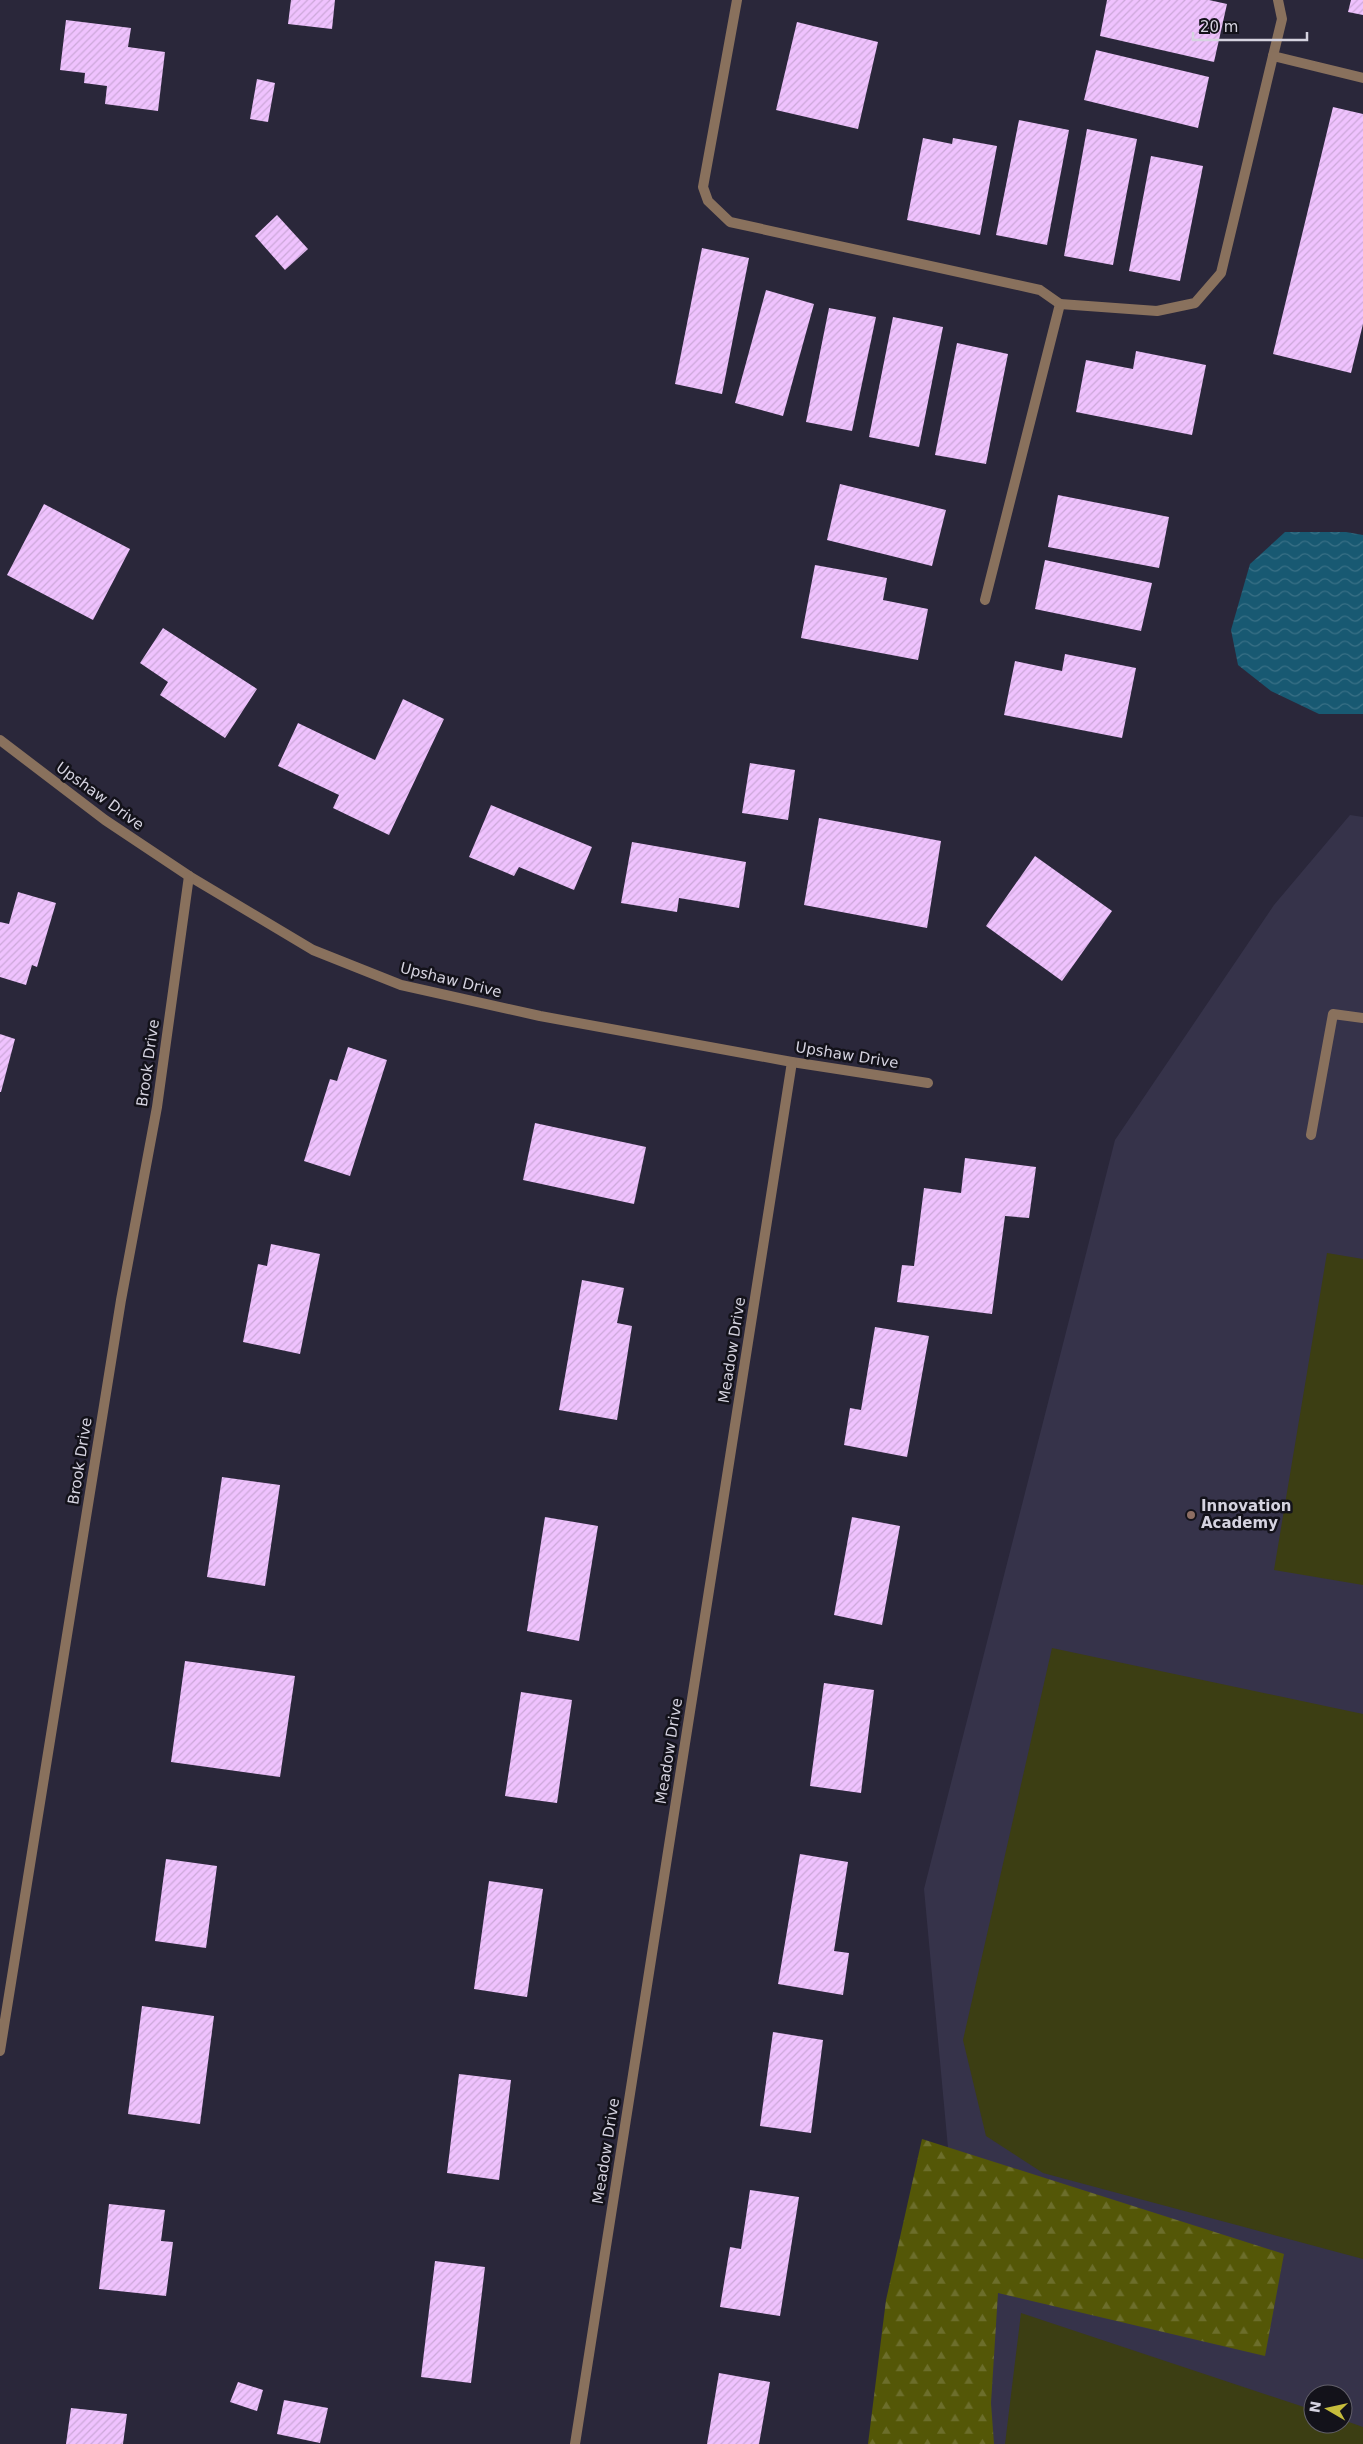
<svg xmlns="http://www.w3.org/2000/svg" width="1363" height="2444" viewBox="0 0 1363 2444" font-family="'DejaVu Sans',sans-serif">
  <style>
    .built { fill: #36334a; fill-rule: evenodd }
    .forest { fill: url(#forest-firs) }
    .garden { fill: #3c3e13 }
    .water { fill: url(#water-waves) }
    .building { fill: url(#building-hatch) }
    .lines { fill: none; stroke-linecap: round; stroke-linejoin: round }
    .service { stroke: #89715d; stroke-width: 10 }
    .minor { stroke: #89715d; stroke-width: 10 }
    .education-dot { fill: #8d6e63; stroke: #13121a; stroke-width: 2 }
    .labels { text-anchor: middle; stroke-width: 5; stroke-linejoin: round; paint-order: stroke }
    .street-label { font-size: 15px; fill: #d5d3e0; stroke: #13121a }
    .poi-label { font-size: 15px; font-weight: bold; fill: #d5d3e0; stroke: #13121a; text-anchor: start }
  </style>
  <defs>
    <pattern id="forest-firs" width="22" height="20" patternUnits="userSpaceOnUse" patternTransform="scale(1.25)"><rect width="22" height="20" fill="#545707"/><path d="M5 1l3.5 6h-7zM16 11l3.5 6h-7z" fill="#6c6e2b"/></pattern>
    <pattern id="water-waves" width="16" height="10" patternUnits="userSpaceOnUse" patternTransform="scale(1.25)"><rect width="16" height="10" fill="#185972"/><path d="M0 5q4-4 8 0t8 0" fill="none" stroke="#397086"/></pattern>
    <pattern id="building-hatch" width="6" height="6" patternUnits="userSpaceOnUse" patternTransform="scale(1.25)"><rect width="6" height="6" fill="#efc2fe"/><path d="M-1 1l2-2M0 6l6-6M5 7l2-2" fill="none" stroke="#cca8d9"/></pattern>
  </defs>
  <rect width="100%" height="100%" fill="#2a273a"/>
  <!-- built -->
  <path class="built" d="M1350,815L1363,817V2444H978L974,2428L924,1889L1115,1140L1274,905ZM1313,2394H1343V2424H1313Z"/>
  <!-- forest -->
  <polygon class="forest" points="922,2139 1284,2254 1265,2356 998,2293 991,2403 994,2444 868,2444 886,2300"/>
  <!-- garden -->
  <g class="garden">
    <polygon points="1327,1253 1363,1259 1363,1585 1274,1570"/>
    <polygon points="1052,1648 1363,1714 1363,2259 1043,2173 986,2136 963,2040"/>
    <polygon points="1021,2313 1313,2410 1313,2424 1343,2424 1343,2420 1363,2427 1363,2444 1005,2444"/>
  </g>
  <!-- water -->
  <polygon class="water" points="1285,532 1346,532 1363,535 1363,714 1319,714 1271,691 1238,665 1231,630 1250,564"/>
  <!-- building -->
  <g class="building">
    <polygon points="291,0 335,0 332,29 288,24"/>
    <polygon points="1107,0 1209,0 1227,4 1214,62 1100,36"/>
    <polygon points="1351,0 1363,0 1363,15 1348,12"/>
    <polygon points="66,20 131,28 128,47 165,52 158,111 105,104 107,86 84,83 85,73 60,70"/>
    <polygon points="797,22 878,42 858,129 776,110"/>
    <polygon points="1096,50 1209,77 1198,128 1084,100"/>
    <polygon points="257,79 275,83 268,122 250,119"/>
    <polygon points="1333,107 1363,114 1363,324 1351,373 1273,354"/>
    <polygon points="1019,120 1069,130 1047,245 996,235"/>
    <polygon points="1087,129 1137,139 1113,265 1064,256"/>
    <polygon points="923,138 952,144 953,138 997,146 980,235 907,220"/>
    <polygon points="1151,156 1203,166 1180,281 1129,271"/>
    <polygon points="277,215 308,249 285,270 255,236"/>
    <polygon points="702,248 749,258 722,394 675,384"/>
    <polygon points="766,290 814,304 783,416 735,403"/>
    <polygon points="829,308 876,317 852,431 806,422"/>
    <polygon points="893,317 943,327 919,447 869,437"/>
    <polygon points="957,343 1008,354 986,464 935,455"/>
    <polygon points="1136,351 1206,365 1192,435 1076,412 1086,360 1133,369"/>
    <polygon points="840,484 946,510 932,566 827,540"/>
    <polygon points="1058,495 1169,517 1159,568 1048,547"/>
    <polygon points="44,504 130,549 93,620 7,575"/>
    <polygon points="1045,560 1152,583 1141,631 1035,609"/>
    <polygon points="815,565 887,578 883,600 928,609 918,660 801,638"/>
    <polygon points="163,628 257,689 225,738 160,695 168,682 140,663"/>
    <polygon points="1065,654 1136,668 1122,738 1004,715 1015,661 1062,671"/>
    <polygon points="403,699 444,719 389,835 333,808 339,795 278,766 298,723 375,760"/>
    <polygon points="750,763 795,770 788,820 742,813"/>
    <polygon points="491,805 592,847 574,890 519,867 514,876 469,857"/>
    <polygon points="819,818 941,841 927,928 804,905"/>
    <polygon points="632,842 746,862 739,908 679,898 677,912 621,903"/>
    <polygon points="1035,856 1112,911 1062,981 986,926"/>
    <polygon points="18,892 56,903 37,967 32,965 26,985 0,977 0,922 9,924"/>
    <polygon points="0,1034 15,1039 1,1092 0,1092"/>
    <polygon points="348,1047 387,1060 350,1176 304,1161 330,1079 337,1081"/>
    <polygon points="535,1123 646,1147 634,1204 523,1180"/>
    <polygon points="965,1158 1036,1167 1029,1218 1005,1216 992,1314 897,1302 902,1265 914,1266 924,1188 961,1193"/>
    <polygon points="271,1244 320,1254 300,1354 243,1342 258,1264 267,1266"/>
    <polygon points="582,1280 624,1288 617,1323 632,1326 617,1420 559,1410"/>
    <polygon points="875,1327 929,1336 907,1457 844,1445 850,1408 861,1410"/>
    <polygon points="222,1477 280,1485 265,1586 207,1577"/>
    <polygon points="545,1517 598,1526 579,1641 527,1631"/>
    <polygon points="852,1517 900,1526 882,1625 834,1615"/>
    <polygon points="185,1661 295,1676 280,1777 171,1762"/>
    <polygon points="824,1683 874,1690 861,1793 810,1786"/>
    <polygon points="521,1692 572,1700 557,1803 505,1796"/>
    <polygon points="800,1854 848,1862 834,1951 849,1953 843,1995 778,1984"/>
    <polygon points="166,1859 217,1866 206,1948 155,1941"/>
    <polygon points="489,1881 543,1889 527,1997 474,1989"/>
    <polygon points="142,2006 214,2016 200,2124 128,2114"/>
    <polygon points="773,2032 823,2040 811,2133 760,2126"/>
    <polygon points="459,2074 511,2080 499,2180 447,2173"/>
    <polygon points="750,2190 799,2197 780,2316 720,2307 730,2247 741,2249"/>
    <polygon points="109,2204 165,2210 161,2241 173,2242 166,2296 99,2289"/>
    <polygon points="435,2261 485,2267 471,2383 421,2377"/>
    <polygon points="719,2373 770,2382 759,2444 707,2444"/>
    <polygon points="238,2382 263,2390 257,2411 230,2402"/>
    <polygon points="284,2400 328,2408 320,2443 277,2434"/>
    <polygon points="71,2408 127,2414 123,2444 66,2444"/>
  </g>
  <g class="lines">
    <!-- service -->
    <g class="service">
      <polyline points="1273,56 1282,19 1278,0"/>
      <polyline points="1311,1135 1333,1014 1363,1018"/>
    </g>
    <!-- minor -->
    <g class="minor">
      <polyline points="737,0 703,187 708,201 730,222 1040,290 1060,304 985,600"/>
      <polyline points="1060,304 1157,311 1195,303 1221,273 1273,56 1363,78"/>
      <polyline points="0,740 105,820 189,876 313,950 401,985 540,1016 792,1062 928,1083"/>
      <polyline points="0,2051 121,1300 157,1107 189,876"/>
      <polyline points="575,2444 792,1062"/>
    </g>
  </g>
  <!-- markers -->
  <circle class="education-dot" cx="1191" cy="1515" r="5"/>
  <g class="labels">
    <!-- street labels -->
    <g class="street-label">
      <text transform="translate(100 796) rotate(36)" y="5">Upshaw Drive</text>
      <text transform="translate(451 980) rotate(14)" y="5">Upshaw Drive</text>
      <text transform="translate(847 1055) rotate(9)" y="5">Upshaw Drive</text>
      <text transform="translate(148 1063) rotate(-82)" y="5">Brook Drive</text>
      <text transform="translate(732 1350) rotate(-81)" y="5">Meadow Drive</text>
      <text transform="translate(80 1461) rotate(-81)" y="5">Brook Drive</text>
      <text transform="translate(669 1751) rotate(-81)" y="5">Meadow Drive</text>
      <text transform="translate(606 2151) rotate(-81)" y="5">Meadow Drive</text>
    </g>
    <!-- poi labels -->
    <g class="poi-label">
      <text x="1201" y="1511">Innovation<tspan x="1201" dy="17">Academy</tspan></text>
    </g>
  </g>
  <!-- north arrow -->
  <g transform="translate(1328 2409) rotate(279)"><circle r="24" fill="#13121a" stroke="#615f69"/>
  <path d="M0-4L9 19L0 12L-9 19Z" fill="#c6bc3c"/>
  <text y="-8" font-size="14" font-weight="bold" text-anchor="middle" fill="#d5d3e0">N</text>
  </g>
  <!-- scale -->
  <path d="M1193 32v8h114v-8" fill="none" stroke="#d5d3e0" stroke-width="2.5"/>
  <text x="1200" y="32" font-size="15" fill="#d5d3e0" stroke="#13121a" stroke-width="4" paint-order="stroke">20 m</text>
</svg>
